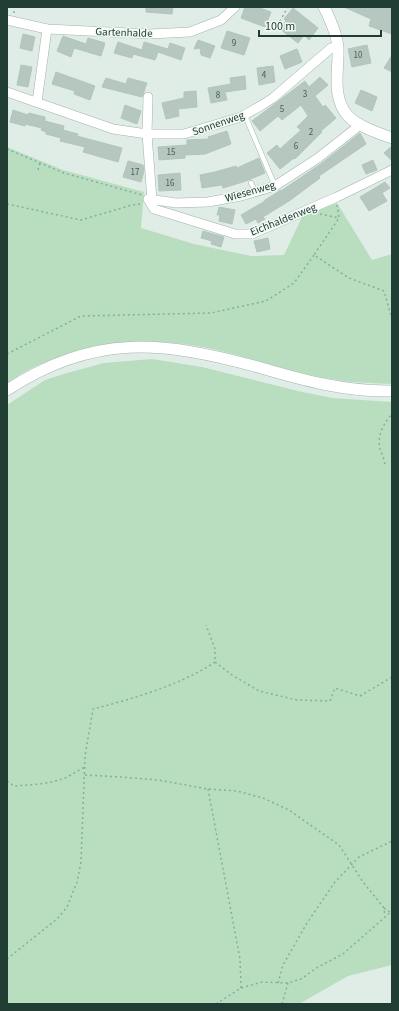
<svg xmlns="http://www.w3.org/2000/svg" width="399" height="1011" viewBox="0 0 399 1011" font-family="'Source Sans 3',sans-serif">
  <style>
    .green { fill: #b8debf }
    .building { fill: #b5c7be; stroke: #b2c6bc }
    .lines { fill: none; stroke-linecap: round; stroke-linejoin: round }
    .service-casing { stroke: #a3b4ad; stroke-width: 5.5 }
    .minor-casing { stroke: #a3b4ad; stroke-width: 10 }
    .tertiary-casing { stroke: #a3b4ad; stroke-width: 12 }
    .path { stroke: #7fb19d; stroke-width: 1.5; stroke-dasharray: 2 3; stroke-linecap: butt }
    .service { stroke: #fff; stroke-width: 4.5 }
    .minor { stroke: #fff; stroke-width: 9 }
    .tertiary { stroke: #fff; stroke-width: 11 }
    .labels { text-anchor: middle; stroke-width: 3; stroke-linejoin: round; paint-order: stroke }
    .number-label { font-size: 9px; fill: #456056 }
    .street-label { font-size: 11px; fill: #203d33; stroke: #f1f8f4 }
  </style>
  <rect width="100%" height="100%" fill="#e0ece6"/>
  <!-- green -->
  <g class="green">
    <path d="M7,147L63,170L144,192L141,228L194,244L251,256L284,255L303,215L337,203L372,260L392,254V384C374,383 356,383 337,380C283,372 230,348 175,343C145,340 116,342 87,349C59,355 31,366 7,383Z"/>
    <polygon points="152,359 202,367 298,391 332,398 392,402 392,965 348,976 299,1004 7,1004 7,405 45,380 67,373 104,363"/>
  </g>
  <!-- building -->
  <g class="building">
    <polygon points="146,7 173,7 172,14 146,12"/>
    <polygon points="245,7 257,7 271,12 265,27 241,18"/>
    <polygon points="344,7 387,7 392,9 392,34 369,26 371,19"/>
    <polygon points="293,8 318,28 309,40 304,35 298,43 280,29 286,21 284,19"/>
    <polygon points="227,31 250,38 244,55 221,48"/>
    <polygon points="23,34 35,37 32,51 20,48"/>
    <polygon points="63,36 86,44 88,38 105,43 101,56 74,48 71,57 57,51"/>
    <polygon points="198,40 215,46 210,58 201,55 200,48 194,49"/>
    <polygon points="118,42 142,50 144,42 168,49 170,43 185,48 181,60 158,52 155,60 133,54 132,58 114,53"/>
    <polygon points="367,45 371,63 352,67 348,49"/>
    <polygon points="297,49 302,62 285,69 280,56"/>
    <polygon points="392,55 392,72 384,68"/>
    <polygon points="21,65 32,67 28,87 17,85"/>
    <polygon points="273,66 275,82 259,85 257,68"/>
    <polygon points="56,72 95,86 90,100 74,94 75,91 52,84"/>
    <polygon points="245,76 246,89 225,92 227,100 211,103 208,88 231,84 230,78"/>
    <polygon points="320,77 328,85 315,96 323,107 325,105 336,118 321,131 322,132 295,159 294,158 280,169 267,153 277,145 280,149 301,130 297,127 308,116 301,105 282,120 278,116 260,131 252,121 305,81 309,87"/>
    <polygon points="106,78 126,84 128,78 147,83 142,97 102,87"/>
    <polygon points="361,90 377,97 372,111 355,103"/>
    <polygon points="196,91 197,107 178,109 179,116 166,119 162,103 184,98 184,92"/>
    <polygon points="125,105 141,111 137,124 121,118"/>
    <polygon points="13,110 28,115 29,113 45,117 45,121 64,126 63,130 78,134 77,136 122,148 118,162 83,152 85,147 60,141 61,138 46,134 46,132 41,130 42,128 25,124 25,126 10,122"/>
    <polygon points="227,131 231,144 205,154 185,155 185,158 159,160 158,147 187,145 187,140 209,139 208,137"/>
    <polygon points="360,133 366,144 319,176 320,178 289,201 263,217 265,219 258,223 256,219 246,224 241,215 265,201 265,200 281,190 281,191 322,163"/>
    <polygon points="392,146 392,161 384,153"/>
    <polygon points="259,158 265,173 246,181 223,188 222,185 202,188 200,175 215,172 236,166 237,168"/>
    <polygon points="373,160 377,170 366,174 362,165"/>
    <polygon points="128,161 143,165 144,171 141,182 123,177"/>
    <polygon points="180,173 181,190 159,191 158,175"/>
    <polygon points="385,182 390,188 382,193 387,201 369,211 360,197"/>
    <polygon points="219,207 235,210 232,224 219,221 220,215 217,215"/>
    <polygon points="203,231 224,237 221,247 211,244 212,241 201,238"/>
    <polygon points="268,238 270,249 257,252 254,241"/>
  </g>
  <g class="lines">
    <!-- service casing -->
    <g class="service-casing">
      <g id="service">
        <polyline points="247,120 275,186"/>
        <polyline points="251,183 256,192"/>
      </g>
    </g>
    <!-- minor casing -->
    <g class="minor-casing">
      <g id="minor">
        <polyline points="7,20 47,29 150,34 190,32 221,20 235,7"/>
        <polyline points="7,92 113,129 147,134 184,134 241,117 262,105 273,98 331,48 338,46"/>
        <polyline points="148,97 147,134 152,200"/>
        <polyline points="37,102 47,29"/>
        <polyline points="359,123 355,129 318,158 275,186 241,196 208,202 176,203 148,199 154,209 235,234 252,234 337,197 392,170"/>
      </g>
    </g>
    <!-- tertiary casing -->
    <g class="tertiary-casing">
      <g id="tertiary">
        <path d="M324,7C330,19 337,34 338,48C339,70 331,97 348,116C359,127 378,133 392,138"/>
        <path d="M7,390C94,333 162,341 258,367C302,380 346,392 392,391"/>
      </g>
    </g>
    <!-- path -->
    <g class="path">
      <polyline points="14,13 14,7"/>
      <polyline points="275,30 288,7"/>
      <polyline points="7,149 64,173 142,195"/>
      <polyline points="38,170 40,163"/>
      <polyline points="7,204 81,220 132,205 141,204"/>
      <polyline points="337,205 339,218 314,255 349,278 384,291 392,319"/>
      <polyline points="320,214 339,218"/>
      <polyline points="7,354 81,316 211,313 266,301 294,283 314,255"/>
      <path d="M385,464C384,459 382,454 380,449C377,436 383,424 392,414"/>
      <polyline points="215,662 232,675 259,691 297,700 330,701 335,688 360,696 392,677"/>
      <polyline points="85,775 121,777 158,780 208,789 237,791 263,798 289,810 339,845 363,882 384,908 385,916"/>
      <path d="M7,781L14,786C29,785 50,784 65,778C72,775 78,770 85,767"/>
      <polyline points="208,789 240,959 241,988"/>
      <polyline points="384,908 390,912"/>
      <path d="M7,959L57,919L67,907L77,882L81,862L85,756L93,709C132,699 181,685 215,662V649L206,625"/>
      <polyline points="278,983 283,965 307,923 335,882 359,857 392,841"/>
      <polyline points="216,1004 241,988 262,982 288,983 301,979 318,967 343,954 392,911"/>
      <polyline points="282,1004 288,983"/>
    </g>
    <!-- service -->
    <use href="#service" class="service"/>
    <!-- minor -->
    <use href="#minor" class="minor"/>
    <!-- tertiary -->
    <use href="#tertiary" class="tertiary"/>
  </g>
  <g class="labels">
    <!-- number labels -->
    <g class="number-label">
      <text x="234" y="46">9</text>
      <text x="358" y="58">10</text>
      <text x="264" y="78">4</text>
      <text x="305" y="97">3</text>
      <text x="218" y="98">8</text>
      <text x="282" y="112">5</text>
      <text x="311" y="135">2</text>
      <text x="296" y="149">6</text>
      <text x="171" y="155">15</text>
      <text x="135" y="175">17</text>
      <text x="170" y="186">16</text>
    </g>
    <!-- street labels -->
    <g class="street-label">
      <text transform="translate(124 32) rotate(2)" y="4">Gartenhalde</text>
      <text transform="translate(218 123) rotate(-19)" y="4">Sonnenweg</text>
      <text transform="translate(250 191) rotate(-16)" y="4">Wiesenweg</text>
      <text transform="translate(283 219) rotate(-22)" y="4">Eichhaldenweg</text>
    </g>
  </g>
  <!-- border -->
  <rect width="399" height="1011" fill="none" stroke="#203d33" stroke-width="16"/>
  <!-- scale -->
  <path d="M259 30v6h122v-6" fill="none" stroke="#203d33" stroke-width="2"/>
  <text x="265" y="30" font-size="12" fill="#203d33" stroke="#f1f8f4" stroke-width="3" paint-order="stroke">100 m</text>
</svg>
